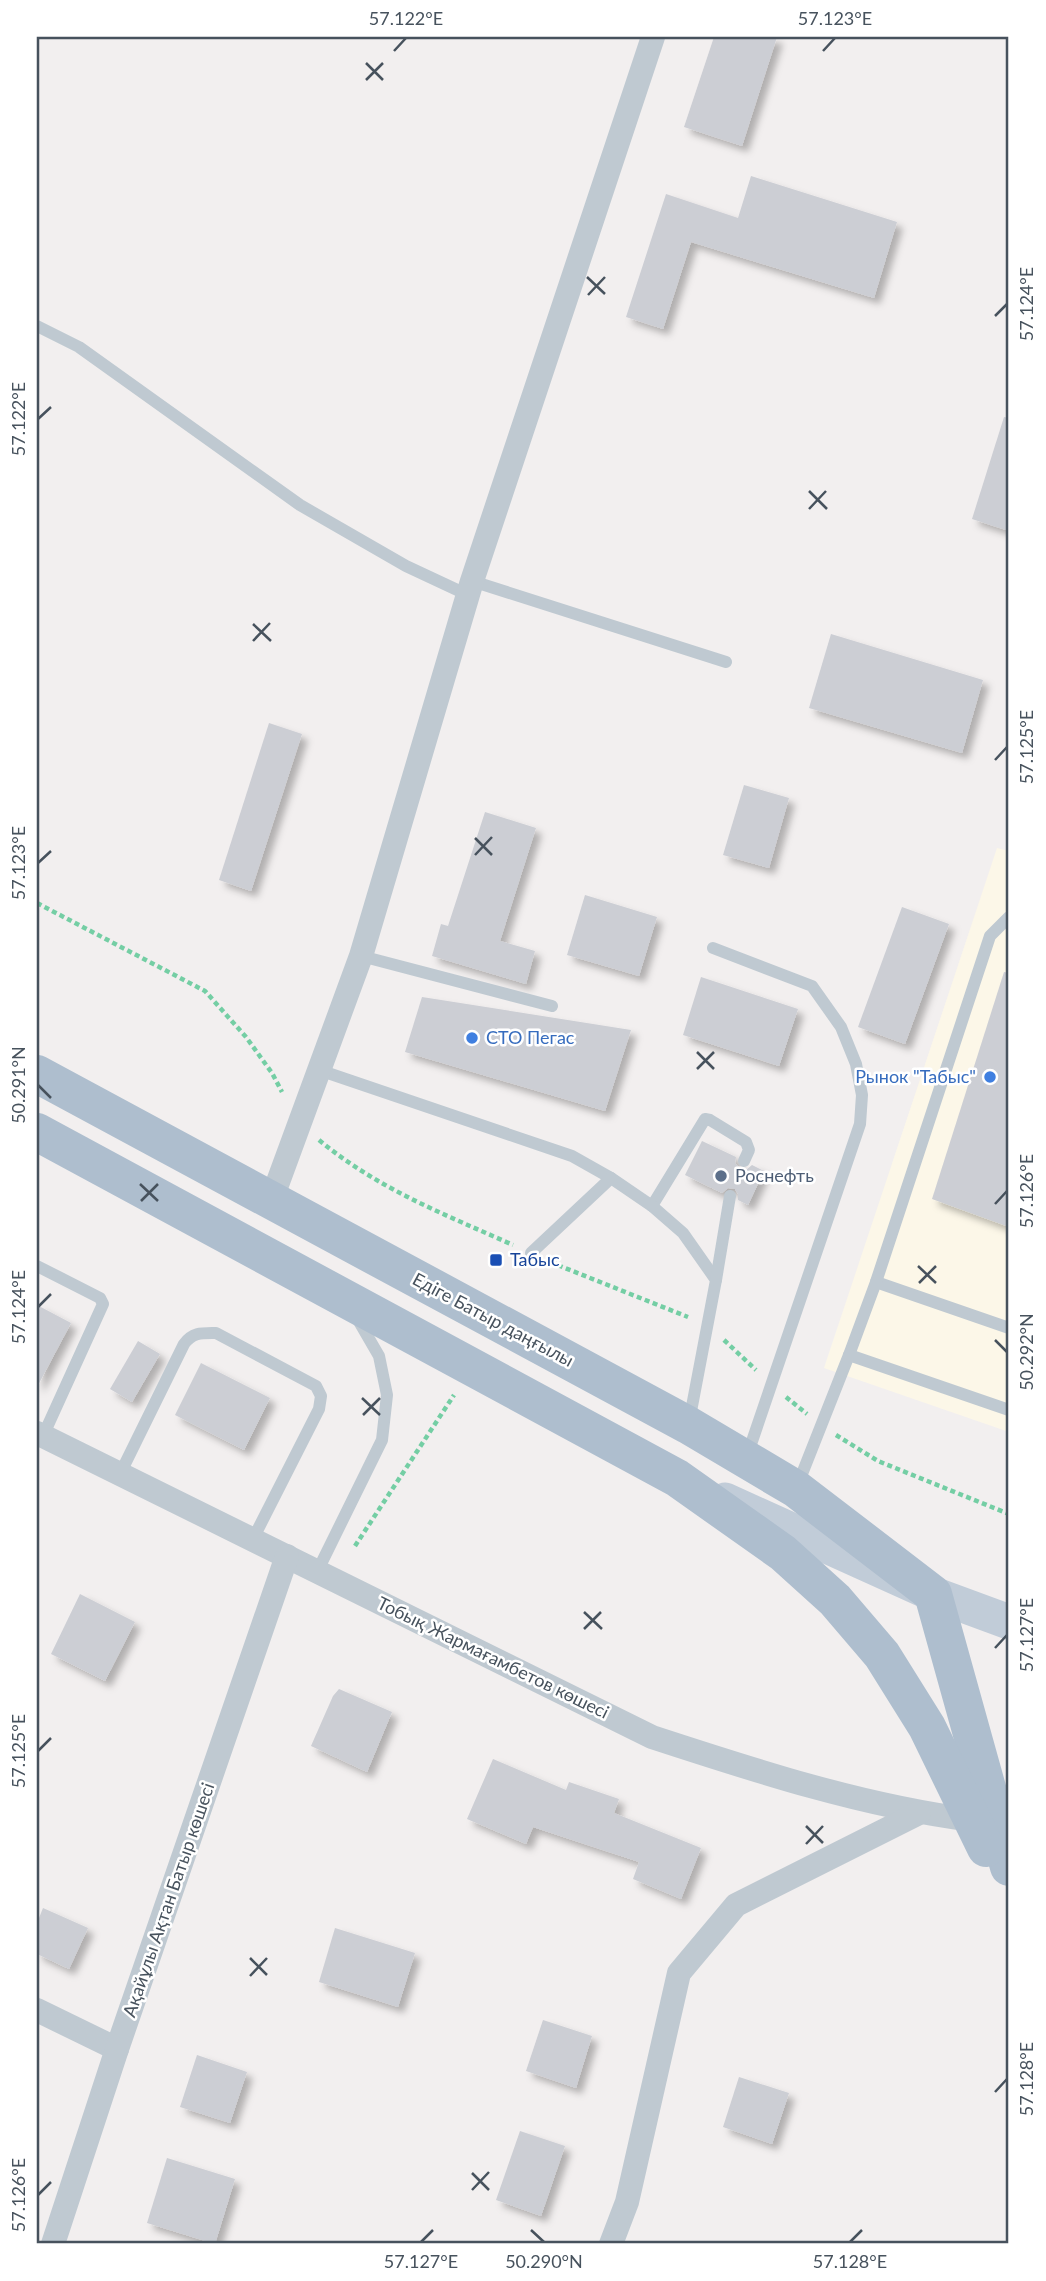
<svg xmlns="http://www.w3.org/2000/svg" width="1046" height="2281" viewBox="0 0 1046 2281" font-family="Lato,sans-serif">
  <style>
    .commercial { fill: #fcf7e8 }
    .building { fill: #ccced4; filter: url(#shadow) }
    .lines { fill: none; stroke-linecap: round; stroke-linejoin: round }
    .path { stroke: #74cea4; stroke-width: 4.5; stroke-dasharray: 5 3.5; stroke-linecap: butt }
    .lane { stroke: #bfc9d1; stroke-width: 12 }
    .street { stroke: #bfc9d1; stroke-width: 24 }
    .secondary { stroke: #c1ccd8; stroke-width: 35 }
    .primary { stroke: #aebece; stroke-width: 38 }
    .ticks { fill: none; stroke: #47525d; stroke-width: 2.5 }
    .shop-dot { fill: #3f7fe0; stroke: #fff; stroke-width: 2.5 }
    .service-dot { fill: #5c6f8a; stroke: #fff; stroke-width: 2.5 }
    .transit-dot { fill: #1a4fb4; stroke: #fff; stroke-width: 2.5 }
    .labels { text-anchor: middle; stroke-width: 5; stroke-linejoin: round; paint-order: stroke }
    .shop-label { font-size: 18px; fill: #366cbe; stroke: #fff; text-anchor: start }
    .service-label { font-size: 18px; fill: #4e5e75; stroke: #fff; text-anchor: start }
    .transit-label { font-size: 18px; fill: #164399; stroke: #fff; text-anchor: start }
    .street-label { font-size: 18px; fill: #47525d; stroke: #fff }
    .neatline { fill: none; stroke: #47525d; stroke-width: 2.5 }
    .ticks-label { font-size: 18px; text-anchor: middle; fill: #47525d }
  </style>
  <defs>
    <filter id="shadow"><feDropShadow dx="6" dy="6" stdDeviation="3.5" flood-color="#0004"/></filter>
  </defs>
  <rect width="100%" height="100%" fill="#f2efef"/>
  <!-- commercial -->
  <polygon class="commercial" points="997,848 1009,851 1009,1432 824,1368"/>
  <!-- building -->
  <g class="building">
    <polygon points="714,37 777,37 742,146 684,127"/>
    <polygon points="751,176 897,222 874,298 691,242 663,329 626,317 666,194 738,218"/>
    <polygon points="1004,417 1009,418 1009,531 972,519"/>
    <polygon points="831,634 983,680 962,753 809,708"/>
    <polygon points="269,723 302,734 251,891 219,880"/>
    <polygon points="744,785 789,798 769,868 723,855"/>
    <polygon points="485,812 536,828 500,941 535,951 526,984 432,956 441,924 448,926"/>
    <polygon points="585,895 657,917 639,976 567,955"/>
    <polygon points="902,907 949,924 905,1044 858,1027"/>
    <polygon points="1004,972 1009,973 1009,1227 932,1199"/>
    <polygon points="701,977 798,1009 779,1066 683,1035"/>
    <polygon points="422,997 631,1030 605,1111 405,1052"/>
    <polygon points="702,1141 736,1157 735,1163 740,1169 746,1170 752,1165 764,1171 748,1205 738,1200 738,1194 735,1189 728,1188 722,1193 685,1175"/>
    <polygon points="37,1305 71,1323 37,1387"/>
    <polygon points="138,1341 160,1354 132,1402 110,1389"/>
    <polygon points="201,1363 270,1398 244,1450 175,1415"/>
    <polygon points="80,1594 135,1622 105,1681 51,1654"/>
    <polygon points="339,1689 392,1712 367,1772 311,1746 333,1696"/>
    <polygon points="493,1759 566,1790 569,1782 619,1799 614,1813 701,1848 681,1899 633,1879 639,1862 533,1827 526,1844 467,1819"/>
    <polygon points="43,1908 88,1928 69,1969 37,1954 37,1923"/>
    <polygon points="335,1928 415,1953 398,2007 319,1982"/>
    <polygon points="543,2020 592,2036 576,2088 526,2071"/>
    <polygon points="197,2055 247,2072 230,2123 180,2107"/>
    <polygon points="739,2077 789,2093 772,2144 723,2127"/>
    <polygon points="520,2131 565,2146 541,2216 496,2200"/>
    <polygon points="167,2158 235,2179 215,2244 147,2223"/>
  </g>
  <g class="lines">
    <!-- path -->
    <g class="path">
      <polyline points="37,903 205,991 246,1037 272,1073 282,1092"/>
      <path d="M319,1140C378,1189 444,1214 513,1245"/>
      <polyline points="550,1262 688,1317"/>
      <polyline points="724,1340 756,1370"/>
      <polyline points="786,1397 807,1414"/>
      <polyline points="836,1435 878,1461 1009,1514"/>
      <polyline points="355,1546 454,1395"/>
    </g>
    <!-- lane -->
    <g class="lane">
      <polyline points="37,326 79,347 300,505 406,566 468,595"/>
      <polyline points="472,581 726,662"/>
      <polyline points="713,948 812,986 841,1027 856,1064 862,1095 860,1124 747,1456"/>
      <polyline points="361,956 552,1006"/>
      <polyline points="319,1070 572,1156 611,1178"/>
      <polyline points="652,1206 705,1119 710,1120 746,1142 749,1150 744,1161"/>
      <polyline points="531,1253 611,1178 652,1206 683,1233 716,1280 689,1422"/>
      <polyline points="37,1266 100,1298 103,1304 43,1436"/>
      <polyline points="716,1280 730,1196"/>
      <polyline points="876,1282 1009,1328"/>
      <polyline points="849,1355 876,1282 990,936 1009,917"/>
      <path d="M120,1474L184,1344C193,1332 202,1333 216,1333L316,1386L321,1396L319,1409L253,1539"/>
      <polyline points="798,1484 849,1355 1009,1410"/>
      <polyline points="318,1570 382,1440 387,1395 379,1356 357,1318"/>
    </g>
    <!-- street -->
    <g class="street">
      <polyline points="271,1201 361,956 472,581 653,37"/>
      <path d="M37,1433L652,1737C756,1771 863,1806 972,1820"/>
      <polyline points="37,2010 117,2049"/>
      <polyline points="53,2244 117,2049 287,1556"/>
      <polyline points="611,2244 627,2202 679,1973 736,1905 919,1813"/>
    </g>
    <!-- secondary -->
    <polyline class="secondary" points="725,1500 933,1594 1009,1622"/>
    <!-- primary -->
    <g class="primary">
      <polyline points="37,1074 688,1425 796,1489 933,1594 1009,1867"/>
      <polyline points="37,1132 677,1478 783,1553 835,1600 882,1655 927,1727 986,1848"/>
    </g>
  </g>
  <!-- ticks -->
  <path class="ticks" d="M394,51L406,38M823,51L835,38M366,63L383,80M366,80L383,63M587,277L605,294M588,295L605,277M995,316L1007,304M38,419L51,407M809,491L827,509M809,509L826,491M253,624L271,641M253,641L270,623M995,760L1007,747M475,838L492,855M475,855L492,837M38,863L51,851M697,1052L714,1069M697,1069L714,1052M38,1085L51,1098M140,1184L158,1201M141,1201L158,1184M995,1204L1007,1191M918,1266L936,1283M919,1283L936,1266M38,1307L51,1294M995,1340L1007,1352M362,1398L380,1415M363,1415L380,1398M584,1612L602,1629M584,1629L601,1612M995,1648L1007,1635M38,1751L51,1738M806,1826L823,1843M806,1844L823,1826M250,1958L267,1975M250,1976L267,1958M995,2092L1007,2079M472,2173L489,2190M472,2190L489,2172M38,2195L51,2182M531,2230L544,2242M421,2242L433,2230M850,2242L862,2230"/>
  <!-- markers -->
  <g class="shop-dot">
    <circle cx="472" cy="1038" r="7"/>
    <circle cx="990" cy="1077" r="7"/>
  </g>
  <circle class="service-dot" cx="721" cy="1176" r="7"/>
  <rect class="transit-dot" x="489" y="1253" width="14" height="14" rx="3.5"/>
  <g class="labels">
    <!-- shop labels -->
    <g class="shop-label">
      <text x="486" y="1044">СТО Пегас</text>
      <text x="976" y="1083" text-anchor="end">Рынок "Табыс"</text>
    </g>
    <!-- service labels -->
    <g class="service-label">
      <text x="735" y="1182">Роснефть</text>
    </g>
    <!-- transit labels -->
    <g class="transit-label">
      <text x="510" y="1266">Табыс</text>
    </g>
    <!-- street labels -->
    <g class="street-label">
      <text transform="translate(493 1320) rotate(28)" y="6">Едіге Батыр даңғылы</text>
      <text transform="translate(493 1658) rotate(26)" y="6">Тобық Жармағамбетов көшесі</text>
      <text transform="translate(169 1900) rotate(-71)" y="6">Ақайұлы Ақтан Батыр көшесі</text>
    </g>
  </g>
  <!-- border -->
  <rect width="1046" height="2281" fill="none" stroke="#ffffff" stroke-width="77"/>
  <rect x="38" y="38" width="969" height="2204" class="neatline"/>
  <g class="ticks-label">
    <text x="406" y="25">57.122°E</text>
    <text x="835" y="25">57.123°E</text>
    <text transform="translate(1027 304) rotate(-90)" y="6">57.124°E</text>
    <text transform="translate(19 419) rotate(-90)" y="6">57.122°E</text>
    <text transform="translate(1027 747) rotate(-90)" y="6">57.125°E</text>
    <text transform="translate(19 863) rotate(-90)" y="6">57.123°E</text>
    <text transform="translate(19 1085) rotate(-90)" y="6">50.291°N</text>
    <text transform="translate(1027 1191) rotate(-90)" y="6">57.126°E</text>
    <text transform="translate(19 1307) rotate(-90)" y="6">57.124°E</text>
    <text transform="translate(1027 1352) rotate(-90)" y="6">50.292°N</text>
    <text transform="translate(1027 1635) rotate(-90)" y="6">57.127°E</text>
    <text transform="translate(19 1751) rotate(-90)" y="6">57.125°E</text>
    <text transform="translate(1027 2079) rotate(-90)" y="6">57.128°E</text>
    <text transform="translate(19 2195) rotate(-90)" y="6">57.126°E</text>
    <text x="421" y="2268">57.127°E</text>
    <text x="544" y="2268">50.290°N</text>
    <text x="850" y="2268">57.128°E</text>
  </g>
</svg>
